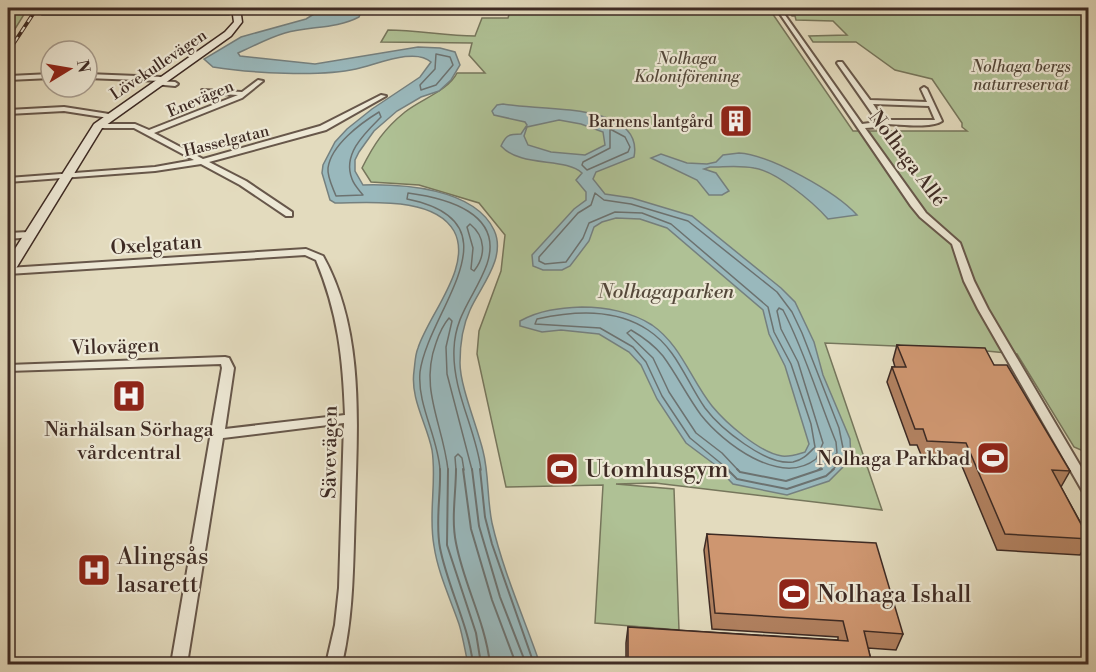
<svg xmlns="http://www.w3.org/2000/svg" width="1096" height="672" viewBox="0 0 1096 672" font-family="'Libre Bodoni',serif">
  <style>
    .green { fill: #afc195; stroke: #76765c; stroke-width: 1.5 }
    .water { fill: #99b8bc; stroke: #75807f; stroke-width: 1.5; fill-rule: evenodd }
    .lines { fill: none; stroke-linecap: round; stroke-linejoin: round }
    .shore-far1 { stroke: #6c7270; stroke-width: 1.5 }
    .shore { stroke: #6c7270; stroke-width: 2 }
    .stream { stroke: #75807f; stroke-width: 2 }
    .street-casing { stroke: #67574a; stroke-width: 4 }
    .secondary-casing { stroke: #3e2b24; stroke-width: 3 }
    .street { fill: #ede8d5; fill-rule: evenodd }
    .secondary { fill: #ede8d5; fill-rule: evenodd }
    .rail-casing { stroke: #3e2b24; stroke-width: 4 }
    .rail { stroke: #ede8d5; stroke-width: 2; stroke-dasharray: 6; stroke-linecap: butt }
    .wall { fill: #b18160; stroke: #3e2b24; stroke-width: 1.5 }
    .building { fill: #ce9670; stroke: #3e2b24; stroke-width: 1.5 }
    .labels { text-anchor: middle; stroke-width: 4.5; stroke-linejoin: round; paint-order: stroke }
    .far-park-label { font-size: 16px; font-style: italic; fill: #55493b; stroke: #ede8d5 }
    .far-street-label { font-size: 16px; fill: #3e2b24; stroke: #ede8d5 }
    .far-poi-label { font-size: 16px; fill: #3e2b24; stroke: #ede8d5; text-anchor: end }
    .street-label { font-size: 20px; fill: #3e2b24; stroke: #ede8d5 }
    .park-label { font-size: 20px; font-style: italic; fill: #55493b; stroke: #ede8d5 }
    .poi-label { font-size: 20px; fill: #3e2b24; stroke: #ede8d5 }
    .near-poi-label { font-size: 24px; fill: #3e2b24; stroke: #ede8d5; text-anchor: start }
  </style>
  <rect width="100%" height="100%" fill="#e3dbbe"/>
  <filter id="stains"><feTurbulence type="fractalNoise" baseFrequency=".00333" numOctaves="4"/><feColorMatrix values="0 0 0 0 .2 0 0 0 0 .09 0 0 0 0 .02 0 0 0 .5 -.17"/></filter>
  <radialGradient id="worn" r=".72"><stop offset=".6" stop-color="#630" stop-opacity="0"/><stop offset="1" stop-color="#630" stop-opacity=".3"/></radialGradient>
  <!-- green -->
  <g class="green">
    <polygon points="8,8 28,8 10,37 8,37"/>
    <path d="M511,8H775L777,9L770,10L853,131H967L962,127V123L932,79L895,70L856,42H813L809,36L847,35L833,21L796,20L795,16H792L786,8H1088V453L1074,447L1017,354L966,349L825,343L882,510L655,483L616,484L674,489L679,630L595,623L603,485L506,487L477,354L479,331L501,271L505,235L479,203L419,185L371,182L362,168C374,144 384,129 405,112C421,99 448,91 457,73H485L469,55L472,43L381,42L388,30C418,30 445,36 475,36L482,18H508Z"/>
  </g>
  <!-- water -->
  <g class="water">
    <path d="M245,8H358L362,10L359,17C336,29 310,26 285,33C268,38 254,46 238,53L240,56L315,64L418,47L440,48L455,52L460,65L451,80L439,91L421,97L397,111L374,131L359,152L355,160V171L363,185C403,184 474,188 494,230C507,258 480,287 470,310C462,327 460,345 460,363C460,386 477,426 483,451C489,474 487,499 492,523C503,571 524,618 540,664H468C465,651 463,637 459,624C450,598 438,573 434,546C428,514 437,482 432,450C427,424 410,399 414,371C415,364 415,355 418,348C429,314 473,266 454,231C434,196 369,203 335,203L330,200L322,173L323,165L335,142L347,129L372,109L420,77L431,62C415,47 376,65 356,69C320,77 250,73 213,67L204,59L241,37L306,19L314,14L311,11H304L251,12Z"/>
    <path d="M503,104C535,111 645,101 634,157L596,172L593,179L605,194L632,198L692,216L781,288L795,302L814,342L823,375L850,439L851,459L829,481L787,495L733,484L714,464L686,443L657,399L641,365L629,352L599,334L561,330L542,332L520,326V321C540,310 559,308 582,307C605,307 632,312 652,325C681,345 691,380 712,406C726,423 760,453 782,456C790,457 798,454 805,452L809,444L785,366L769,334L763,310L667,228L640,219L616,218L602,222L594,227L589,241L570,266L562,270H543L533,266L532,255L574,209L586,200V192L576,180L582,173C565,157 521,168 501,146C506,135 509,134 521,134L527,125L525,122L494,115L492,111L497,105ZM559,120L581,124L603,132L605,145L585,155L551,152L528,145L524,136L527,127Z"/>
    <path d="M739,153C771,155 836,192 857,215L828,219C813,202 776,171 754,168C740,165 725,167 710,167L704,169L716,173L729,191L722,195H709L697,180L651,158L661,154L687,163L707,164L716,162L723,155Z"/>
  </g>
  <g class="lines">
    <!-- shore-far1 -->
    <g class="shore-far1">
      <polygon points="436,54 450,57 453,65 436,85 421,90 420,85 435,69"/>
      <path d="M379,112L381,117C365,133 342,154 352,179C354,185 359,190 363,195L336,196C333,188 327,177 328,168C331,145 361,123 379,112Z"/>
      <polygon points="610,129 625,137 630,147 628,152 587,170 582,165 583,162 610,148"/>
      <path d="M470,224C486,237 486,256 474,271L471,269L473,248L467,227Z"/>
      <path d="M440,470C438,437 417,405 420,372C428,310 522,222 407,199L408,193C446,198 504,213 487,264C476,295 455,314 454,349C452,391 476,429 481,470"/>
      <path d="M448,470C443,424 419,389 436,343C439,334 443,325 449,318L452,321L446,347L447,374L472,470"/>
      <polyline points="456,470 455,457 458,454 462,458 464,470"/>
      <path d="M729,470L690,438L662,396L646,362L633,347L600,328L535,324L537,319C574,311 615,308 648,330C677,349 686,381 705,408C720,428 766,466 793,462C803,460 808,454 815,447L811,424L791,364L774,332L768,307L671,224L642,213L615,212L589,223L583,238L566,262L545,264L539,261V257L578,213L591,205L595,193L604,200L631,204L688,221L777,292L792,312L802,333L839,428L845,458L832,470"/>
      <path d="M738,470L722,453L696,433L669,392L653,358L627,333L631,330C643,337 654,345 663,356C677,375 687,396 701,415C723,443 780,487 816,459L823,443L798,362L781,329L777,311L779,308L783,310C805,352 818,398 836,442L837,453L818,470"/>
    </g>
    <!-- shore -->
    <g class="shore">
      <path d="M440,469C441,495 435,522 440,548C448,588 468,623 473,664"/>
      <polyline points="448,469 447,545 476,633 481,664"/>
      <path d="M456,469C456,493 451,519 456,543C464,585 485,621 490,664"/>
      <polyline points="463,469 471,529 492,600 516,664"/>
      <polyline points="472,469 479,526 500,597 526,664"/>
      <polyline points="480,469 485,517 492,544 534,664"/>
      <polyline points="727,469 737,479 787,489 826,476 834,469"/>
      <polyline points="737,469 740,472 786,481 822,469"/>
    </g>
    <!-- stream -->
    <g class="stream">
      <polyline points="8,13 15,14"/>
      <polyline points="42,15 229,15"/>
    </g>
    <!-- street casing -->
    <g class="street-casing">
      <g id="street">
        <path d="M776,8H780L862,124L878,122L837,63L838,62H842L870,100L927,102L921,89L924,87L927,89L942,121C930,129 900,124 884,124L880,127L865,128L926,213L960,243L974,281L988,309L1088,479V494L1083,492L978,309L964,281L952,244L920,217L911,206ZM873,104L929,106L935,120H884Z"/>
        <polygon points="51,74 51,78 8,80 9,76"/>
        <polygon points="87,74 162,77 165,79 162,81 87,78"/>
        <polygon points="258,80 263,81 242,98 154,133 203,159 320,126 381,95 386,96 326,130 209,162 246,181 292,212 292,216 286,216 240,185 201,164 155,171 8,182 8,178 155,167 194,160 134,128 98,128 94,126 98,124 135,124 149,130 238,95 204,93 202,92 202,90 242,92"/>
        <polygon points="156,81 175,82 178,84 175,86 154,84 153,83"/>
        <polygon points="64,107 109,114 112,116 109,118 64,111 8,114 8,110"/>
        <polygon points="29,232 33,235 32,237 8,239 8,233"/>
        <path d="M306,249L323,256C365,331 357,426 355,509C353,561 354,612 342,664H326L335,625L339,588L344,423L223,438L187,664H171L222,368L221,364L8,371V365L225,357L229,358L234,368L225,429L345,415C343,358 338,313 316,260L305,255L8,274V268Z"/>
      </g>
    </g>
    <!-- secondary casing -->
    <g class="secondary-casing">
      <polygon id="secondary" points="232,8 240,8 242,22 231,36 102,128 15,270 8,274 8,260 94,124 225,32 234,22"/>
    </g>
    <!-- street -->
    <use href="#street" class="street"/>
    <!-- secondary -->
    <use href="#secondary" class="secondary"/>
    <!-- rail casing -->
    <g class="rail-casing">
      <polyline id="rail" points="8,52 37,8"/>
    </g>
    <!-- rail -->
    <use href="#rail" class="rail"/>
  </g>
  <!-- wall -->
  <g class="wall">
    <polygon points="897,345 994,365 1070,471 1061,487 1089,538 1089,540 1080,555 997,550 959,459 922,457 917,445 910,445 887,382 892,367 895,367 893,360"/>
    <polygon points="707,534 903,634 896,650 868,648 872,664 626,664 626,643 628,627 838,640 838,637 712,629 704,550"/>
  </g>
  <!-- building -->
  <g class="building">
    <polygon points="897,345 985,348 994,365 1007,365 1070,471 1052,470 1089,539 1005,534 966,443 927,441 923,429 915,429 892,367 906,367"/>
    <polygon points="707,534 876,543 903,634 864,631 872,664 628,664 628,627 848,641 843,621 715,613"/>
  </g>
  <!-- icons -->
  <defs>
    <g id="building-square" transform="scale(1.725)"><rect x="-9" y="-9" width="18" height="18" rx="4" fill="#8f2418" stroke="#ede8d5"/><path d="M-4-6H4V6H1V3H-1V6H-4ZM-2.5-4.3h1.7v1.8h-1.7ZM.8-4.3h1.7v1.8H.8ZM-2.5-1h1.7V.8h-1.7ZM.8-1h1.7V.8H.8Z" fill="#fff"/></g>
    <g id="hospital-square" transform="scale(1.725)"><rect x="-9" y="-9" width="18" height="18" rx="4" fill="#8f2418" stroke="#ede8d5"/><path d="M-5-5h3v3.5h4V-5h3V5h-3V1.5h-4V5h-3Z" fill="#fff"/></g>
    <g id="stadium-square" transform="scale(1.725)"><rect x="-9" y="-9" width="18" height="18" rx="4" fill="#8f2418" stroke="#ede8d5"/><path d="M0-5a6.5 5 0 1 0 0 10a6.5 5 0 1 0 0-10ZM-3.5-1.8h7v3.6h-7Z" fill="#fff"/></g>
  </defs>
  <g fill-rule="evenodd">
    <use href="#building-square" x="736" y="121"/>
    <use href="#hospital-square" x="129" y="396"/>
    <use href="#stadium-square" x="993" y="458"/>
    <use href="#stadium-square" x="562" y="469"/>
    <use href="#hospital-square" x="94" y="570"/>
    <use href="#stadium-square" x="794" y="594"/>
  </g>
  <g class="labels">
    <!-- far-park labels -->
    <g class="far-park-label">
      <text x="687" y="64">Nolhaga<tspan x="687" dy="18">Koloniförening</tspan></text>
      <text x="1021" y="72">Nolhaga bergs<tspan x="1021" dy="18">naturreservat</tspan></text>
    </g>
    <!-- far-street labels -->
    <g class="far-street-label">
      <text transform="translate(158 64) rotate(-34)" y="6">Lövekullevägen</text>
      <text transform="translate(200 98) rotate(-23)" y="6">Enevägen</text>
      <text transform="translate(226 140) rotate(-14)" y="6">Hasselgatan</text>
    </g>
    <!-- far-poi labels -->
    <g class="far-poi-label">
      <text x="713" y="127">Barnens lantgård</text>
    </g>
    <!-- street labels -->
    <g class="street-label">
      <text transform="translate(908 158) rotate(53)" y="7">Nolhaga Allé</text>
      <text transform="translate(156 244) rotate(-4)" y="7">Oxelgatan</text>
      <text transform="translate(115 346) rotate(-2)" y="7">Vilovägen</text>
      <text transform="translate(329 452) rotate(-89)" y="7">Sävevägen</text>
    </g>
    <!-- park labels -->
    <g class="park-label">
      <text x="666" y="298">Nolhagaparken</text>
    </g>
    <!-- poi labels -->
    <g class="poi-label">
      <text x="129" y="436">Närhälsan Sörhaga<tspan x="129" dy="23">vårdcentral</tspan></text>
      <text x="970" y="465" text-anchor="end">Nolhaga Parkbad</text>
    </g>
    <!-- near-poi labels -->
    <g class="near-poi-label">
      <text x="585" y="477">Utomhusgym</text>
      <text x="117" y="564">Alingsås<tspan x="117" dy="28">lasarett</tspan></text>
      <text x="817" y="602">Nolhaga Ishall</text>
    </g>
  </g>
  <!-- margin -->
  <rect width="1096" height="672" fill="none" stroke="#e3dbbe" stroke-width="30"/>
  <rect x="9" y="9" width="1078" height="654" fill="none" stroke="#3e2b24" stroke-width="3"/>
  <rect x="15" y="15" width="1066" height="642" fill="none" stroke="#3e2b24" stroke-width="1.5"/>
  <!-- north arrow -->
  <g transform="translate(69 69) rotate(79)"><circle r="28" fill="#ede8d5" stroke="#a79c8e" stroke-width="1.5"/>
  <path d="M0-4.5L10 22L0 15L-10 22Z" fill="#8f2418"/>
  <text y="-9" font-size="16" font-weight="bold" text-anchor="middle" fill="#3e2b24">N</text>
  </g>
  <rect width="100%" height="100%" filter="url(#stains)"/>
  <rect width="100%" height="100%" fill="url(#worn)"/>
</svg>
